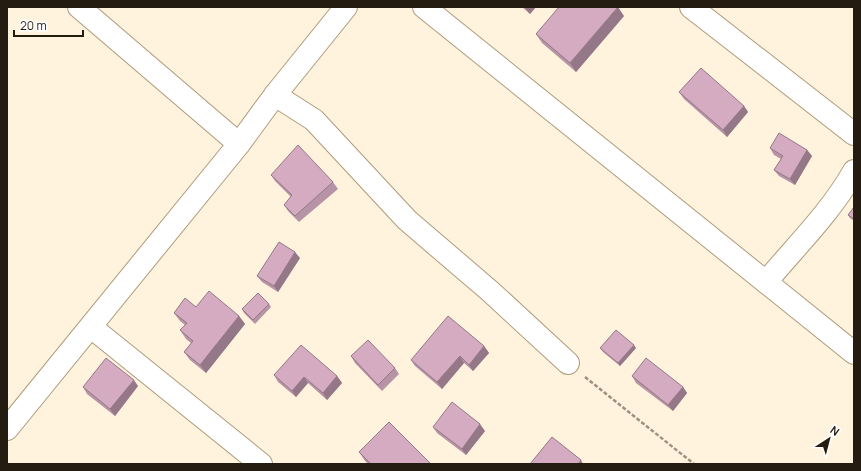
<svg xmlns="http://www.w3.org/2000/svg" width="861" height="471" viewBox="0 0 861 471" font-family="Manrope,sans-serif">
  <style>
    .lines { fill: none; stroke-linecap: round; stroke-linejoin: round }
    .street-casing { stroke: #ae9b7b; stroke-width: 24 }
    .path { stroke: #9c9281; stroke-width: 2.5; stroke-dasharray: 4 2; stroke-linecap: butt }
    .street { stroke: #fff; stroke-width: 22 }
    .wall { fill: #b793a6 }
    .shaded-wall { fill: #957887 }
    .building { fill: #d5abc1; stroke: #957887 }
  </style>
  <rect width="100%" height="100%" fill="#fff3de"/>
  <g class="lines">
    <!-- street casing -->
    <g class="street-casing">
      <g id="street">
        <polyline points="79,7 239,144"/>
        <polyline points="424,7 854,353"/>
        <polyline points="691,7 854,134"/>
        <polyline points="275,95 314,120 407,220 491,292 568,363"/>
        <path d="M766,282C796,246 831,212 854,171"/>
        <polyline points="91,327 261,464"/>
        <polyline points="7,429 239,144 275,95 346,7"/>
      </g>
    </g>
    <!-- path -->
    <polyline class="path" points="585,377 694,464"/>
    <!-- street -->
    <use href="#street" class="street"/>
  </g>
  <!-- wall -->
  <g class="wall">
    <polygon points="522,7 536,7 530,14"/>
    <polygon points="624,16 576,72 542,43 536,34"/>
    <polygon points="679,92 744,106 748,112 727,137 684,99"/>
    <polygon points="770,148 807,150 812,156 795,185 779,176 774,170 781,159 774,155"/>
    <polygon points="271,175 333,182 338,189 299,222 288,211 284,205 291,197 275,181"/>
    <polygon points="854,207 854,221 850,218 848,215"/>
    <polygon points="300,258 278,292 262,282 257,276"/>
    <polygon points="269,304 271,307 255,324 244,313 242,309"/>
    <polygon points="196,307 239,316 245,324 206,373 190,360 184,352 191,343 186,339 180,330 185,325 180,321 174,313"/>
    <polygon points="484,346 489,353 473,371 464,363 442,389 415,366 411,360"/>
    <polygon points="600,348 636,348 620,366 603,352"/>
    <polygon points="351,356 395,368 399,374 382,391 355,363"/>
    <polygon points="274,375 337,376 342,383 327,400 308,383 296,397 278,382"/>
    <polygon points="632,376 683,387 687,393 673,411 636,383"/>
    <polygon points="138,386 115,416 87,394 83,387"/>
    <polygon points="433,427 485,431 466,455 437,433"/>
    <polygon points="359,452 431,464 368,464 365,461"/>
  </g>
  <!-- shaded-wall -->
  <g class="shaded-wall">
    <polygon points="526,7 536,7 530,14 525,8"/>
    <polygon points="618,7 624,16 576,72 570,63"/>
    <polygon points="744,106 748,112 727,137 723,130"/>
    <polygon points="807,150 812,156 795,185 790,179"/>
    <polygon points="295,252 300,258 278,292 274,286"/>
    <polygon points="239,316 245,324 206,373 200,365"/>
    <polygon points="634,345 636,348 620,366 618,363"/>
    <polygon points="484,346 489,353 473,371 469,365"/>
    <polygon points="460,356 464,363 442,389 437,382"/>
    <polygon points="337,376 342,383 327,400 323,393"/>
    <polygon points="304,377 308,383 296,397 292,391"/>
    <polygon points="134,380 138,386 115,416 110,409"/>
    <polygon points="683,387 687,393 673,411 668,405"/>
    <polygon points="480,424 485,431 466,455 462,449"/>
    <polygon points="581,460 583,464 578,464"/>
  </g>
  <!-- building -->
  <g class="building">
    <polygon points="559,7 618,7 570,63 536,34"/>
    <polygon points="701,68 744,106 723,130 679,92"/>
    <polygon points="779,133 807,150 790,179 774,170 783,156 770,148"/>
    <polygon points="298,145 333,182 295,216 284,205 292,195 271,175"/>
    <polygon points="854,207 854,219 848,215"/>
    <polygon points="279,242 295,252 274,286 257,276"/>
    <polygon points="209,291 239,316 200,365 184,352 193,341 180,330 187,323 174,313 185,298 196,307"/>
    <polygon points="258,293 269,304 253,320 242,309"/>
    <polygon points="448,316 484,346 469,365 460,356 437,382 411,360"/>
    <polygon points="616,330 634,345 618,363 600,348"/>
    <polygon points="368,340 395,368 378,385 351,356"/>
    <polygon points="301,345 337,376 323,393 304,377 292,391 274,375"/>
    <polygon points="106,358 134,380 110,409 83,387"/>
    <polygon points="646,358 683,387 668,405 632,376"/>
    <polygon points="452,402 480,424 462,449 433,427"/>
    <polygon points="389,422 431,464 371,464 359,452"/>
    <polygon points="552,437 581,460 578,464 530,464"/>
  </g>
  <!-- border -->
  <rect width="861" height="471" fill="none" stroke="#241c10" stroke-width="16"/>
  <!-- north arrow -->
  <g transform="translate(829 439) rotate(36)" stroke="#ffffff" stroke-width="3" paint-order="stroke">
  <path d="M0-3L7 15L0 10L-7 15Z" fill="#241c10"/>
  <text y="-6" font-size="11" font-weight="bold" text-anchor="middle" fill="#241c10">N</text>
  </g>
  <!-- scale -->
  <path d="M14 30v6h69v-6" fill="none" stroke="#241c10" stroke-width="2"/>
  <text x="20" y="30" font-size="12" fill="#241c10" stroke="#ffffff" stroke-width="3" paint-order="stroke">20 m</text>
</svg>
